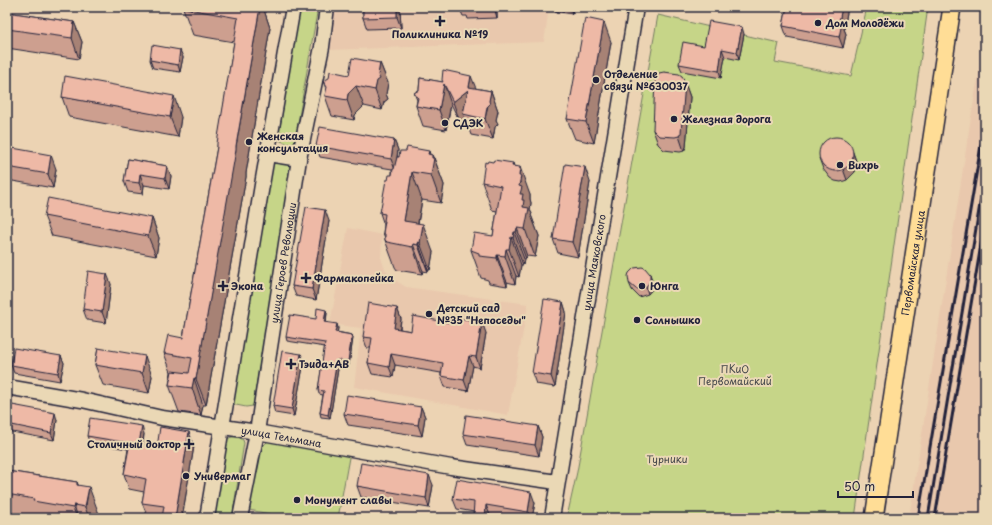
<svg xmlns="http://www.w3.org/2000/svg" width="992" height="525" viewBox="0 0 992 525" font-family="'Playpen Sans',sans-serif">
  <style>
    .built { fill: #e9c8ad }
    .green { fill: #c6d588; stroke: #747c62 }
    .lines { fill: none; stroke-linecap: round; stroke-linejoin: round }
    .minor-casing { stroke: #22223b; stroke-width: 17 }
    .major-casing { stroke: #22223b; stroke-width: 20 }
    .minor { stroke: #ead8b5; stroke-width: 14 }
    .major { stroke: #ffdd96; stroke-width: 17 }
    .rail { stroke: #22223b; stroke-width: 3 }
    .wall { fill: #cd9f8f; stroke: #22223b }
    .shaded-wall { fill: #a78274; stroke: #22223b }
    .building { fill: #eeb9a6; stroke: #22223b }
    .poi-dot { fill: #22223b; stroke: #ead8b5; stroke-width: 1.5 }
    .labels { text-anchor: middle; stroke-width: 4; stroke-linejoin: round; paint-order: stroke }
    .poi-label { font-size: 10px; font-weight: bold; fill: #22223b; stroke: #ead8b5; text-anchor: start }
    .street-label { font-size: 10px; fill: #22223b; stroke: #ead8b5 }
    .park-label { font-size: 10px; fill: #43464a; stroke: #ead8b5 }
  </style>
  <rect width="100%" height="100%" fill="#ecd3b3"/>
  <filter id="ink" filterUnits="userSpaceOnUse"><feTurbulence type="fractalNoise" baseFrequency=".025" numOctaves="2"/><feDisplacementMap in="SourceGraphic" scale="8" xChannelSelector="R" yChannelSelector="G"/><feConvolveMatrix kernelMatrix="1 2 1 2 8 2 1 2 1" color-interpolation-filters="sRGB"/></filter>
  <g filter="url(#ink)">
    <!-- built -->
    <g class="built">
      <polygon points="335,7 549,7 544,42 328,50"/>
      <polygon points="985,38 985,518 909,518 971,117"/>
      <polygon points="348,228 382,235 381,258 385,269 393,279 406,287 528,304 508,415 354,387 361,328 330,324"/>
    </g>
    <!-- green -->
    <g class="green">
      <polygon points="299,7 318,7 294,146 278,140"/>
      <polygon points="867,7 928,7 855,518 574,518 567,517 577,472 658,15 779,43 775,62 851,76"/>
      <polygon points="271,161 288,162 292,166 253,406 246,407 231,404"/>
      <polygon points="237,436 243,440 244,443 232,518 211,518 226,439 232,437"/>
      <polygon points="271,438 350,452 338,518 291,518 249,510 261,448"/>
    </g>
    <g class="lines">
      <!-- minor casing -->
      <g class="minor-casing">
        <g id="minor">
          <polyline points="268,154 299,159"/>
          <path id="s1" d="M7,387L82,400L162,418L257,432L451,467L557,482"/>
          <polyline points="207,518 263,179 293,7"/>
          <path id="s2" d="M240,518L257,432L299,159L322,47L327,7"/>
          <path id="s3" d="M552,518L636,7"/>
        </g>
      </g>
      <!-- major casing -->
      <g class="major-casing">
        <g id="major">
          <path id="s4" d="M874,518L952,7"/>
        </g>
      </g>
      <!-- minor -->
      <use href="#minor" class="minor"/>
      <!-- major -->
      <use href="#major" class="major"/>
      <!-- rail -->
      <g class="rail">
        <polyline points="918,518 985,122"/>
        <polyline points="928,518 985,174"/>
        <polyline points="935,518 985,221"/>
      </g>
    </g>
    <!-- wall -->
    <g class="wall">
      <polygon points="263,7 270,28 246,173 246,177 206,405 203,405 201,415 179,412 169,385 171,372 164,353 183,338 217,147 234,42 193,35 183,8"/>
      <polygon points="363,7 400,7 401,28 367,29 363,18"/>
      <polygon points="459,7 497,7 497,18 468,19 467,16 463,16"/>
      <polygon points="553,7 573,7 572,14 554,11"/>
      <polygon points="787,7 848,7 844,29 846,34 843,48 787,37 783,26"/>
      <polygon points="7,12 74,22 82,42 79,59 7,48"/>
      <polygon points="744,34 739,60 725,57 721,78 682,71 679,64 704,46"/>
      <polygon points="611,42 594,143 575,139 567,119"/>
      <polygon points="183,57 180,72 153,68 150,60"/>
      <polygon points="380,63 388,83 386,94 388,99 384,102 382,110 364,106 355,115 354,120 332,116 325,96 326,89 323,81 349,75"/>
      <polygon points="682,76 690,97 686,147 684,151 680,152 664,150 658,144 653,130"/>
      <polygon points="420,78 491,91 498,111 496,120 498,124 495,127 493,139 471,135 465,118 460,122 451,104 446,130 423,126 416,106 417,100 414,93 419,90"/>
      <polygon points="62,97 181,117 178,137 69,117"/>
      <polygon points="394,140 398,150 397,157 432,155 433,158 434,158 444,185 441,203 422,200 418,224 433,252 430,270 428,270 428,272 423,271 422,274 397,270 395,267 385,240 385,238 383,233 384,225 380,213 388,180 392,175 392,169 320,157 316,146"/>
      <polygon points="7,147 56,169 53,188 7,180"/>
      <polygon points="852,150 856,161 855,172 847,180 841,182 835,181 830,178 823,169 819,158"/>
      <polygon points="128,159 167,166 171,176 169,189 144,185 143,194 128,192 124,181"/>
      <polygon points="514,166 530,195 530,199 531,203 530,210 532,214 531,215 539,236 535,257 527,256 526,259 524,259 523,265 521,265 519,277 516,276 515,284 507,282 507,286 489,283 488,280 481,278 471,250 493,236 497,211 492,210 482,182"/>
      <polygon points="590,182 578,257 558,253 553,239"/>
      <polygon points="44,216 152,218 159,238 156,256 52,236"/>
      <polygon points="329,221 316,300 296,296 292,286"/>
      <polygon points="650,274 652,281 653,288 648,294 639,297 632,290 629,283"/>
      <polygon points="111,284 106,323 87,320 83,309"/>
      <polygon points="563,302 566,312 555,387 536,384 532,373"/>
      <polygon points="397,308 401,319 400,329 411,331 486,333 480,368 473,366 468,391 445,387 441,376 441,373 395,365 393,377 372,374 368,363 371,348 367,348 363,337"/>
      <polygon points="327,313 326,323 338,328 337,332 352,335 353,338 349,365 339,363 330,418 321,417 320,413 323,395 319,394 318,390 325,347 287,341 286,337"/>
      <polygon points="98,348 152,376 149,393 103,385 95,365"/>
      <polygon points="301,354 304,361 294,416 275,413 273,406"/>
      <polygon points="61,356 64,363 60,381 14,373 11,365"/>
      <polygon points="7,404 57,420 54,440 7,431"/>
      <polygon points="421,407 425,417 422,436 348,425 344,414"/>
      <polygon points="538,426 542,437 539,456 467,445 463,434"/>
      <polygon points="144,434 143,445 157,448 194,446 182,518 152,518 148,517 142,503 144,492 129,489 124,474 128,449 90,443 87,436"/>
      <polygon points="7,471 77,482 78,485 99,514 98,518 7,518"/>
      <polygon points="433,485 429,508 361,497 357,486"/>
      <polygon points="453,499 535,503 532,518 508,518 490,515 490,518 473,518 474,512 457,509"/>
    </g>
    <!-- shaded-wall -->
    <g class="shaded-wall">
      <polygon points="260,7 263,7 270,28 246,173 246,177 206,405 196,379"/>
      <polygon points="397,7 400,7 401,28 397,17"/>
      <polygon points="494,7 497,7 497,18"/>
      <polygon points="570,7 573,7 572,14"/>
      <polygon points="842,7 848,7 844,29 846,34 843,48 839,37 839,22"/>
      <polygon points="74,22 82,42 79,59 72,38"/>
      <polygon points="604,22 611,42 594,143 586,122"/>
      <polygon points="742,27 744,34 739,60 737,52"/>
      <polygon points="722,49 725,57 721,78 719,71"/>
      <polygon points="180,50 183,57 180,72 178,65"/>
      <polygon points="380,63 388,83 386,94 388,99 384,102 382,110 375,90"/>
      <polygon points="471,76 479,96 469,87"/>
      <polygon points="685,83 690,97 686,147 684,151 679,136"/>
      <polygon points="444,84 451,104 446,130 439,110"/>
      <polygon points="356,86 364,106 355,115 354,120 347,100 348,94"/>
      <polygon points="468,90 463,114 465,118 460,122 453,102"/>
      <polygon points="491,91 498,111 496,120 498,124 495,127 493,139 485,119"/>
      <polygon points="174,96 181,117 178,137 170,117"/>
      <polygon points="394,140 398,150 395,170 391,159"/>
      <polygon points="852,150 856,161 855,172 847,180 843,169"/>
      <polygon points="429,151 433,163 432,158 432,155 434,159 434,158 444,185 441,203 431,175 428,154"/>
      <polygon points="51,155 56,169 53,188 48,174"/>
      <polygon points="513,163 520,183 519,176 520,167 530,195 530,199 531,203 530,210 532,214 531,215 539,236 535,257 525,229 523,207 512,166"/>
      <polygon points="167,166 171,176 169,189 165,178"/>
      <polygon points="585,167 590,182 578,257 572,242"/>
      <polygon points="412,172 422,200 414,244 413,244 423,271 422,274 404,221"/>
      <polygon points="140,174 144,185 143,194 139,183"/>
      <polygon points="325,210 329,221 316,300 312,289"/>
      <polygon points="152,218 159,238 156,256 148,236"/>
      <polygon points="423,224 433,252 430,270 420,243"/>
      <polygon points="517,228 527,256 526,259 516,232"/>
      <polygon points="514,232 524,259 523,265 513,238"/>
      <polygon points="511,237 521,265 519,277 509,249"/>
      <polygon points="418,242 428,270 428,272 418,245"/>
      <polygon points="506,249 516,276 515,284 505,256"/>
      <polygon points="497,255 507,282 507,286 497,258"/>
      <polygon points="107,274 111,284 106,323 102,312"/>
      <polygon points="650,274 652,281 653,288 648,294 646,287"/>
      <polygon points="563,302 566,312 555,387 551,376"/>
      <polygon points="397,308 401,319 398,339 394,328"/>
      <polygon points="326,310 327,313 325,326 324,322"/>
      <polygon points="482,322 486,333 480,368 476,357"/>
      <polygon points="337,324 338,328 337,336 335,332"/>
      <polygon points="352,335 353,338 349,365 348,361"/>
      <polygon points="301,354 304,361 294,416 292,409"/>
      <polygon points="391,354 395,365 393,377 389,367"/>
      <polygon points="61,356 64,363 60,381 58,373"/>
      <polygon points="145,356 152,376 149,393 142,373"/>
      <polygon points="469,356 473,366 468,391 464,380"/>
      <polygon points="337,360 339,363 330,418 328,415"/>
      <polygon points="194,378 203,405 201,415 192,388"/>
      <polygon points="421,407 425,417 422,436 418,425"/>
      <polygon points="55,413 57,420 54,440 51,433"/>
      <polygon points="142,426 144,434 141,451 139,444"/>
      <polygon points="538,426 542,437 539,456 535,445"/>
      <polygon points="189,432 194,446 182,518 175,518"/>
      <polygon points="429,475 433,485 429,508 426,498"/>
      <polygon points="77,482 86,505 89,487 99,514 98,518 89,518 77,485"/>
      <polygon points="531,492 535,503 532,518 530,518 528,512"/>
      <polygon points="7,499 14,518 13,518 7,502"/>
      <polygon points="74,505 78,518 77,518 73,508"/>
      <polygon points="486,505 490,515 490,518 485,518"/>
    </g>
    <!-- building -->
    <g class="building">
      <polygon points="183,7 260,7 236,146 236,150 196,379 194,378 192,388 169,385 172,371 189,373 192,358 164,353 168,335 183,338 217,147 217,143 238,18 183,8"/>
      <polygon points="363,7 397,7 397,17 363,18"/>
      <polygon points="464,7 485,7 464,8"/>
      <polygon points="787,7 842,7 839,22 842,23 839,37 783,26"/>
      <polygon points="7,12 74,22 72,38 7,29"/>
      <polygon points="585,18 604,22 586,122 567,119"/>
      <polygon points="709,21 742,27 737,52 722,49 719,71 679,64 683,42 704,46"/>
      <polygon points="152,45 180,50 178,65 150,60"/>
      <polygon points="352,58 380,63 378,75 380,79 377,81 375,90 356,86 348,94 347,100 325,96 327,87 323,81 329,78 330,71 349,75"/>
      <polygon points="443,70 471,76 469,87 491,91 489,101 490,104 487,107 485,119 463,114 468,90 453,102 444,84 439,110 416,106 418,98 414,93 419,90 420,78 443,82 442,80"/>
      <polygon points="664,72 679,74 682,76 685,83 681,133 679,136 675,137 659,136 653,130 655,78 659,73"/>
      <polygon points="65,76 174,96 170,117 62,97"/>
      <polygon points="320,127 394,140 391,159 316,146"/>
      <circle cx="836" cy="154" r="17"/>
      <polygon points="7,147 51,155 48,174 7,167"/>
      <polygon points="407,147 429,151 428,154 432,155 432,158 434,158 431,175 412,172 404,221 423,224 420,243 418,242 418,245 413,244 412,247 387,242 385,240 385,234 383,233 385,221 384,221 385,214 380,213 386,180 388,180 389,175 392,175 393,169 394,169 397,157 399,157 400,151 406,151"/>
      <polygon points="128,159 167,166 165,178 140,174 139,183 124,181"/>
      <polygon points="494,160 513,163 512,166 520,167 519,176 521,176 519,186 522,187 520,194 523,194 522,200 524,200 523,207 529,208 525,229 517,228 516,232 514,232 513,238 511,237 509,249 506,249 505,256 497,255 497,258 479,256 479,253 471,250 474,233 493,236 501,186 482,182 485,162 487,163 488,161 493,162"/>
      <polygon points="565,164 585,167 572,242 553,239"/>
      <polygon points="48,198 152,218 148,236 44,216"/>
      <polygon points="306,207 325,210 312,289 292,286"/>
      <polygon points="642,267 645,268 650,274 650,281 646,287 636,289 629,283 628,276 629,273 634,268"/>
      <polygon points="88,271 107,274 102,312 83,309"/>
      <polygon points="544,299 563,302 551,376 532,373"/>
      <polygon points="368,303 397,308 394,328 411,331 413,316 451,323 452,317 482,322 476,357 469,356 464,380 441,376 443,363 391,354 389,367 368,363 372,338 363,337"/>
      <polygon points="317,308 326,310 324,322 337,324 335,332 352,335 348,361 337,360 328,415 320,413 324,391 318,390 325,343 286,337 290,315 316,319"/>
      <polygon points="14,348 61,356 58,373 11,365"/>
      <polygon points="98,348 145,356 142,373 95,365"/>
      <polygon points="282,351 301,354 292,409 273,406"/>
      <polygon points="347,395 421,407 418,425 344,414"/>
      <polygon points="7,404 55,413 51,433 7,424"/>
      <polygon points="466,415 538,426 535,445 463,434"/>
      <polygon points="90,418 142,426 139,444 130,442 129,443 87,436"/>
      <polygon points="160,427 189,432 175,518 162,518 164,506 142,503 146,479 124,474 130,442 157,448"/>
      <polygon points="361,463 429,475 426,498 357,486"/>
      <polygon points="7,471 77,482 77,485 89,487 85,507 74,505 73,508 33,501 34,499 7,494"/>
      <polygon points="457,479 531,492 528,512 486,505 485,518 473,518 474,502 453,499"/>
    </g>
  </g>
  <!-- markers -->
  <g class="poi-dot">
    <path d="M438 15h4v4h4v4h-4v4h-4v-4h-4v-4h4z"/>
    <circle cx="818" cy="23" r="4"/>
    <circle cx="596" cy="80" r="4"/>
    <circle cx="674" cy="119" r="4"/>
    <circle cx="445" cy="123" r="4"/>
    <circle cx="249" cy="142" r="4"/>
    <circle cx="840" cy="165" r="4"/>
    <path d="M304 272h4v4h4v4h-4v4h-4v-4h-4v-4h4z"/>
    <path d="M221 280h4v4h4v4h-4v4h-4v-4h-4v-4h4z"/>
    <circle cx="642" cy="286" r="4"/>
    <circle cx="429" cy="314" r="4"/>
    <circle cx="637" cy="320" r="4"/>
    <path d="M289 358h4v4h4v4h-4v4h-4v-4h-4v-4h4z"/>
    <path d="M187 438h4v4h4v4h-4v4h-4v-4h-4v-4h4z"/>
    <circle cx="186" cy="476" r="4"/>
    <circle cx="297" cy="500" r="4"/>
  </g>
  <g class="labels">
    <!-- poi labels -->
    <g class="poi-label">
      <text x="826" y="27">Дом Молодёжи</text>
      <text x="440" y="38" text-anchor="middle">Поликлиника №19</text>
      <text x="604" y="78">Отделение<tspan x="604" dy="12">связи №630037</tspan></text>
      <text x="682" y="123">Железная дорога</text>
      <text x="453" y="127">СДЭК</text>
      <text x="257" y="140">Женская<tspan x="257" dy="12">консультация</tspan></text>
      <text x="848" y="169">Вихрь</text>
      <text x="314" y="282">Фармакопейка</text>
      <text x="231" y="290">Экона</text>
      <text x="650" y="290">Юнга</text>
      <text x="437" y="312">Детский сад<tspan x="437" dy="12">№35 "Непоседы"</tspan></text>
      <text x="645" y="324">Солнышко</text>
      <text x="299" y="368">Тэида+АВ</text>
      <text x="181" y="448" text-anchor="end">Столичный доктор</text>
      <text x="194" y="480">Универмаг</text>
      <text x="305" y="504">Монумент славы</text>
    </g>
    <!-- street labels -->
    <g class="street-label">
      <text dy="4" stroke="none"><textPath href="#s2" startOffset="259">улица Героев Революции</textPath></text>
      <text dy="4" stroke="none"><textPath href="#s4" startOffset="258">Первомайская улица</textPath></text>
      <text dy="4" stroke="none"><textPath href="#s3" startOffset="259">улица Маяковского</textPath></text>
      <text dy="4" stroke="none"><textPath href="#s1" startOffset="279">улица Тельмана</textPath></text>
    </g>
    <!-- park labels -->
    <g class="park-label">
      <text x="735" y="373">ПКиО<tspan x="735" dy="12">Первомайский</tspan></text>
      <text x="667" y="463">Турники</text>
    </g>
  </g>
  <!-- margin -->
  <rect width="992" height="525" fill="none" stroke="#ead8b5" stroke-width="24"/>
  <rect x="12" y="12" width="968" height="501" fill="none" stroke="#22223b" stroke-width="1.5" filter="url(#ink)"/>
  <!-- scale -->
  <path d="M838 491v6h75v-6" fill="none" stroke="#22223b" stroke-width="2"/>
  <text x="844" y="491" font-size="12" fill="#22223b" stroke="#ead8b5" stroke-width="3" paint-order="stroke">50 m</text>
</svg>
